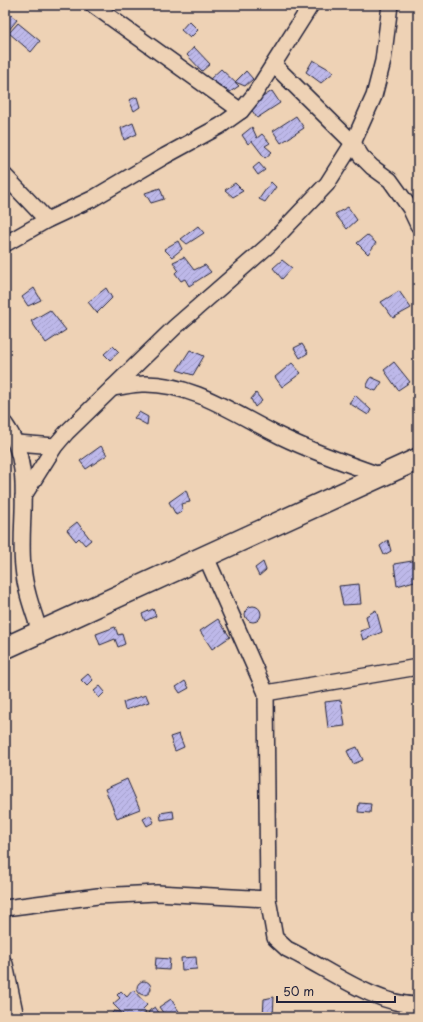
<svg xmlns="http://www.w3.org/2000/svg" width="423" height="1022" viewBox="0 0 423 1022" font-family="'Playpen Sans',sans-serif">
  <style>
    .building { fill: url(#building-hatch); stroke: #22223b }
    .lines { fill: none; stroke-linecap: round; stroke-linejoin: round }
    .street-casing { stroke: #22223b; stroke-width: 18 }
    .secondary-casing { stroke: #22223b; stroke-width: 24 }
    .street { stroke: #eed2b5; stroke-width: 15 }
    .secondary { stroke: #eed2b5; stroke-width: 21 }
  </style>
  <defs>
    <pattern id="building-hatch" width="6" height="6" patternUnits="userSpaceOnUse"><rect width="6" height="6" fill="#bdb8e9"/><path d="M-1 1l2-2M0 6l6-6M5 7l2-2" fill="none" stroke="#a29ec9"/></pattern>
  </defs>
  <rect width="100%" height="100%" fill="#eed2b5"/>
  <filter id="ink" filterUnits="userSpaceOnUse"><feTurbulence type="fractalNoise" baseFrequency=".025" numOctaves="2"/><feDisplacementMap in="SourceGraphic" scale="8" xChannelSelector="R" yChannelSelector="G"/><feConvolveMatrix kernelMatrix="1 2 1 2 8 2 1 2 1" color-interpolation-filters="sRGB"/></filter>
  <g filter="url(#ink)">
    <!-- building -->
    <g class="building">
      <polygon points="7,12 17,20 8,31 5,28 5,15"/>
      <polygon points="189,21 198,30 190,38 181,30"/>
      <polygon points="18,23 40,41 31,52 9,33"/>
      <polygon points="194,47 210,64 202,71 187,55"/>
      <polygon points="313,60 334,72 321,83 306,72"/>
      <polygon points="221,69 239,86 230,92 210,79"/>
      <polygon points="246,71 253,79 245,86 235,82"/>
      <polygon points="272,91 280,103 257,118 249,106"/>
      <polygon points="137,97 140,107 134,111 129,100"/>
      <polygon points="296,116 304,128 281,143 273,131"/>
      <polygon points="133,123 137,134 124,140 121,128"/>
      <polygon points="252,127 257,138 262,134 270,143 265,146 272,152 265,158 252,141 248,144 242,135"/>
      <polygon points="259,163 265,170 258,175 253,168"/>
      <polygon points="271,182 276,187 265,202 259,199"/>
      <polygon points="235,183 243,191 233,197 225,190"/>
      <polygon points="160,188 164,199 151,203 145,193"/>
      <polygon points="348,207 357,220 347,229 335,214"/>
      <polygon points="198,226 204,233 187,244 181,239"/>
      <polygon points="367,235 376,243 368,254 357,243"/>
      <polygon points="178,241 182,249 172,257 164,249"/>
      <polygon points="184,257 194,270 205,265 211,272 189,286 185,279 181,281 175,273 178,270 173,262"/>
      <polygon points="282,260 292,268 282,279 273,268"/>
      <polygon points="34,288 41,300 28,306 22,297"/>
      <polygon points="106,288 112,298 97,313 88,302"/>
      <polygon points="399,291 411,308 393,318 381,302"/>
      <polygon points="50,310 66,330 46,343 31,321"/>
      <polygon points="302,344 308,353 300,358 294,348"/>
      <polygon points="113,346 119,352 110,360 104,354"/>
      <polygon points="190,350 204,356 193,375 177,370"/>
      <polygon points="394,362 410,382 398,390 384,370"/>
      <polygon points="292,363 301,373 282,387 275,377"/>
      <polygon points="371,377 382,382 376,391 366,387"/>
      <polygon points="256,393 262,401 255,407 251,399"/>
      <polygon points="355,395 371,410 368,415 349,403"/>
      <polygon points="139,412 148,417 147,425 134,418"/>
      <polygon points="101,446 107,455 86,469 80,461"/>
      <polygon points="186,490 190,502 181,504 183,511 176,515 169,502"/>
      <polygon points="77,522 91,540 85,545 79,538 76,541 67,530"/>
      <polygon points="388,540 391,551 384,555 380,546"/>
      <polygon points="418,560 418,580 397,586 394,564"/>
      <polygon points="263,562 266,570 259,576 255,568"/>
      <polygon points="359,584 361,604 343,605 339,586"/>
      <circle cx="253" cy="614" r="8"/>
      <polygon points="153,609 156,616 145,621 142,614"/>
      <polygon points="376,610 382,632 363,640 360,631 369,628 366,616"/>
      <polygon points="218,619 230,637 212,649 200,631"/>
      <polygon points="115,627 118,635 122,634 125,644 118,647 115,639 100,645 96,634"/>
      <polygon points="88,674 93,680 87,686 81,680"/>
      <polygon points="185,681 189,688 180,693 176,687"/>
      <polygon points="100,686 105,692 99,698 94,691"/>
      <polygon points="146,695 149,702 125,710 123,702"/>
      <polygon points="341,700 345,726 328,728 325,702"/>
      <polygon points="179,734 184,747 175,751 170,737"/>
      <polygon points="357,747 363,760 353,764 347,751"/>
      <polygon points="127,779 140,809 117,818 105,789"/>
      <polygon points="359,803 371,804 370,813 358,812"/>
      <polygon points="173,811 174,818 161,820 160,813"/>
      <polygon points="150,815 154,822 147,826 143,819"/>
      <polygon points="196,957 197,969 182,970 181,958"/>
      <polygon points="156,958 170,959 169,970 155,969"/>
      <circle cx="144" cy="988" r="7"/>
      <polygon points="133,990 147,1005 143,1009 146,1012 140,1017 126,1017 113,1004 120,998 117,995 121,991 127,997"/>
      <polygon points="274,997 273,1017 263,1017 264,999"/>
      <polygon points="171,999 182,1016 181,1017 166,1017 159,1007"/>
      <polygon points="155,1007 162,1017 148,1017 147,1015 150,1010"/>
      <polygon points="114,1011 121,1012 124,1017 108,1017"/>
    </g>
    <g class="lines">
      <!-- street casing -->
      <g class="street-casing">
        <g id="street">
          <polyline points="93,5 241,111"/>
          <polyline points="274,65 353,143 361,156 372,167 390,180 410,208 418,225"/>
          <polyline points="5,176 47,220"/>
          <polyline points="5,244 47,220 92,199 165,156 220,126 241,111 254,95 311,5"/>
          <path d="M112,388C122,387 133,384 142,384C192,382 238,416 280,436C313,452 347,464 382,476"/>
          <path d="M5,424C35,465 18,520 23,567C25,590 33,611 40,632"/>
          <polyline points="17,443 55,446"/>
          <polyline points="23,497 55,446 67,432 175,327 270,244 327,184 353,143 374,96 383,61 390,5"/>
          <polyline points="266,693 418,667"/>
          <path d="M268,899L275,938L287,949C327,968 374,1005 418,1005"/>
          <polyline points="5,908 98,896 157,893 268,899 266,693 206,557"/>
          <polyline points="5,964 16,1017"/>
        </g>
      </g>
      <!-- secondary casing -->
      <g class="secondary-casing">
        <polyline id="secondary" points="5,648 418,459"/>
      </g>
      <!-- street -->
      <use href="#street" class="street"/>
      <!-- secondary -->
      <use href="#secondary" class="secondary"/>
    </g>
  </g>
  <!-- margin -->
  <rect width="423" height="1022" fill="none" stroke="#eed2b5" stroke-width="20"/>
  <rect x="10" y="10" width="403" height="1002" fill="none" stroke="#22223b" stroke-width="1.5" filter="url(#ink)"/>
  <!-- scale -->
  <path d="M277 996v6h118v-6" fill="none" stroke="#22223b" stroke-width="2"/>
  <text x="283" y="996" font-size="12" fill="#22223b" stroke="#eed2b5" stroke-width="3" paint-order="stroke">50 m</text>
</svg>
